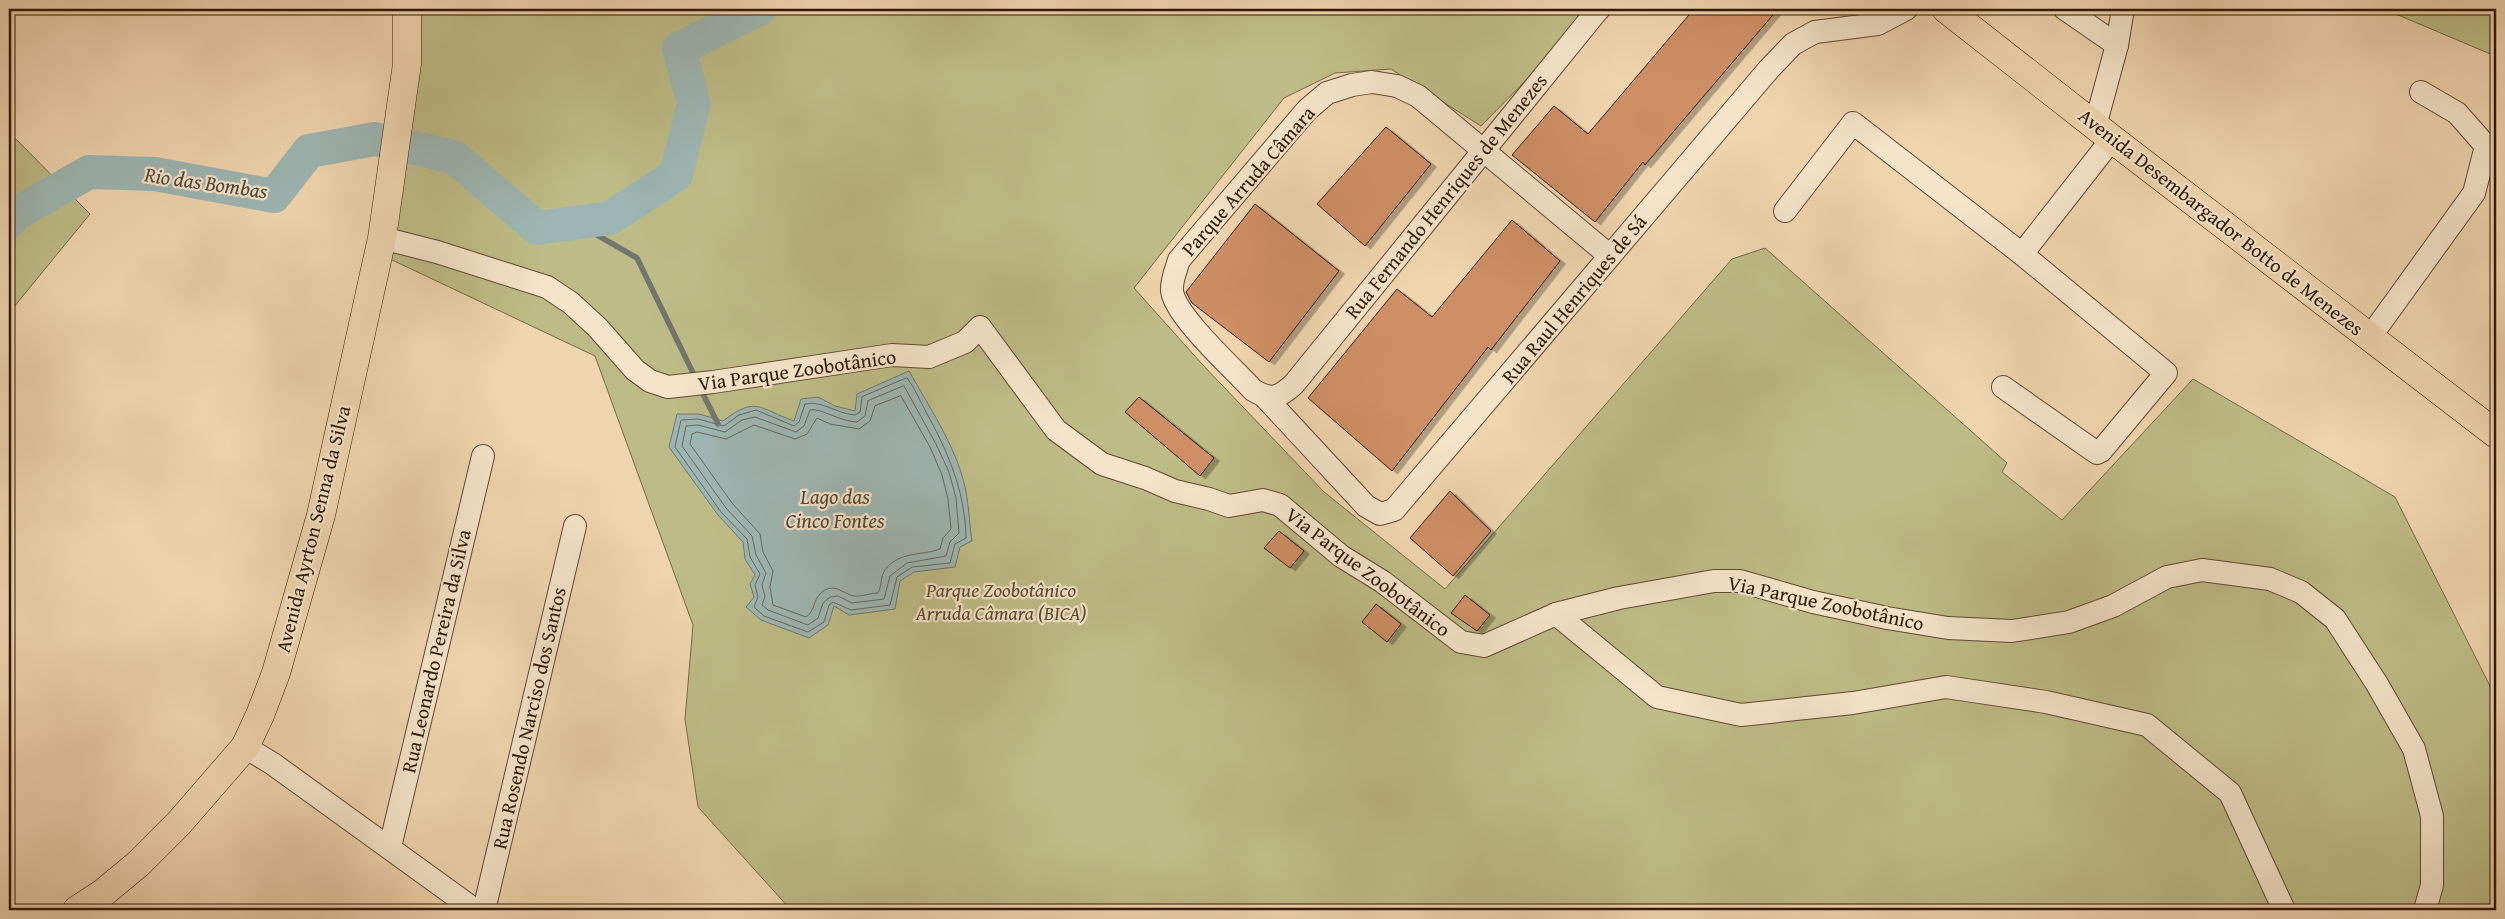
<svg xmlns="http://www.w3.org/2000/svg" width="2505" height="919" viewBox="0 0 2505 919" font-family="'Gentium Book Plus',serif">
  <style>
    .green { fill: #bebc86; stroke: #776a48 }
    .water { fill: #9db6b3; stroke: #71776f }
    .lines { fill: none; stroke-linecap: round; stroke-linejoin: round }
    .shore { stroke: #66685e; stroke-width: 1 }
    .stream { stroke: #71776f; stroke-width: 5.5 }
    .river { stroke: #9db6b3; stroke-width: 34 }
    .building { fill: #ce8f66; stroke: #301909; filter: url(#shadow) }
    .minor-casing { stroke: #604832; stroke-width: 24 }
    .major-casing { stroke: #301909; stroke-width: 29 }
    .minor { stroke: #f5e4ca; stroke-width: 22 }
    .major { stroke: #efd5ae; stroke-width: 28 }
    .labels { text-anchor: middle; stroke-width: 4.5; stroke-linejoin: round; paint-order: stroke }
    .street-label { font-size: 20px; fill: #301909; stroke: #f5e4ca }
    .park-label { font-size: 20px; font-style: italic; fill: #5b4a2e; stroke: #f5e4ca }
    .water-label { font-size: 21px; font-style: italic; fill: #51483c; stroke: #f5e4ca }
  </style>
  <defs>
    <filter id="shadow"><feDropShadow dx="5.5" dy="3" stdDeviation="0" flood-color="#0004"/></filter>
  </defs>
  <rect width="100%" height="100%" fill="#efd5ae"/>
  <filter id="stains"><feTurbulence type="fractalNoise" baseFrequency=".004" numOctaves="4"/><feColorMatrix values="0 0 0 0 .2 0 0 0 0 .09 0 0 0 0 .02 0 0 0 .5 -.17"/></filter>
  <radialGradient id="worn" r=".72"><stop offset=".6" stop-color="#630" stop-opacity="0"/><stop offset="1" stop-color="#630" stop-opacity=".3"/></radialGradient>
  <!-- green -->
  <g class="green">
    <polygon points="410,9 1596,9 1481,126 1391,69 1335,73 1284,98 1134,288 1201,363 1324,492 1445,589 1732,259 1765,248 2007,463 2002,472 2062,520 2193,379 2395,497 2496,698 2496,910 791,910 698,807 685,719 693,625 595,356 371,250"/>
    <polygon points="2384,9 2496,9 2496,57 2495,56"/>
    <polygon points="9,132 90,214 9,313"/>
  </g>
  <!-- water -->
  <path class="water" d="M909,371C929,407 954,443 964,483C969,502 969,522 972,541L960,547L955,567L914,572L900,581L895,609L849,615L834,606L828,625L809,638L761,620L746,607L754,597L750,584L755,575L745,559L743,542L718,515L669,447L677,414H699L723,421C757,395 759,409 794,421L801,399L818,397L835,406L855,411L857,394Z"/>
  <g class="lines">
    <!-- shore -->
    <g class="shore">
      <path d="M907,378C915,388 920,401 926,412C948,452 965,491 966,538L955,544L950,563L912,567L897,577L890,605L851,610L833,602L829,605L824,622L808,632L764,616L754,607L758,597L755,585L760,574L750,557L747,539L721,512L675,447L681,420L698,419L724,426L739,415L756,410L794,426L799,422L805,404C822,400 837,414 855,415L860,412L862,397Z"/>
      <path d="M904,386L936,444L949,472L956,498L959,533L950,542L946,556L907,563L890,576L884,599L852,603L838,596L830,597L823,603L818,618L808,625L768,610L762,605L765,596L762,585L766,573L756,555L752,536L726,508L682,446L686,426L698,425L725,432L742,420L755,417L796,432L804,426L810,410C819,407 841,422 857,422L865,416L868,401Z"/>
      <path d="M901,396L930,447L942,475L948,499L951,529L943,538L940,549C921,556 899,551 885,570C880,577 882,586 878,593C871,593 860,597 854,596C841,593 833,581 820,594C813,601 815,611 806,617L773,605L770,587L773,571L763,552L760,534L732,503L690,444L692,434L697,432L726,439L754,425L795,439L807,434L817,418L830,424L859,429L870,421L875,406Z"/>
    </g>
    <!-- stream -->
    <g class="stream">
      <polyline points="576,223 637,258 696,379"/>
      <polyline points="700,388 718,424"/>
    </g>
    <!-- river -->
    <polyline class="river" points="9,222 17,213 89,172 155,174 274,196 309,151 375,139 454,157 537,228 610,218 676,175 694,103 679,49 759,9"/>
  </g>
  <!-- building -->
  <g class="building">
    <polygon points="1694,9 1778,9 1645,165 1643,162 1595,222 1512,155 1554,106 1588,134"/>
    <polygon points="1386,127 1431,164 1365,246 1317,204"/>
    <polygon points="1255,204 1339,271 1269,362 1192,303 1186,292"/>
    <polygon points="1512,220 1560,261 1491,350 1488,347 1392,471 1308,398 1397,289 1432,317"/>
    <polygon points="1139,397 1214,458 1200,476 1125,412"/>
    <polygon points="1450,491 1491,531 1453,576 1410,538"/>
    <polygon points="1279,531 1304,551 1290,568 1264,548"/>
    <polygon points="1465,595 1490,615 1477,631 1451,613"/>
    <polygon points="1376,604 1401,624 1387,642 1362,622"/>
  </g>
  <g class="lines">
    <!-- minor casing -->
    <g class="minor-casing">
      <g id="minor">
        <path d="M1599,9L1597,11L1294,384C1279,398 1271,401 1253,390C1234,369 1175,316 1172,291C1171,281 1176,270 1179,260L1307,110L1327,93L1352,85L1372,82L1397,86L1418,96L1610,256"/>
        <polyline points="2065,9 2117,45 2095,126"/>
        <polyline points="2117,45 2123,9"/>
        <polyline points="1785,211 1853,123 2022,254 2112,139"/>
        <polyline points="382,238 437,252 547,287 571,303 598,328 635,370 650,381 668,387 713,382 892,355 929,357 965,342 980,327 1056,430 1102,464 1145,478 1175,491 1209,499 1229,506 1263,500 1280,505 1341,556 1383,582 1461,642 1484,646 1556,614 1619,598 1714,581 1740,581 1813,602 1887,618 1948,628 2012,631 2069,622 2113,606 2167,577 2202,570 2270,579 2301,592 2335,619 2377,684 2414,749 2432,816 2432,885 2425,910"/>
        <polyline points="2370,337 2474,193 2486,146 2457,113 2421,92"/>
        <polyline points="2003,387 2097,453 2101,451 2166,373 2022,254"/>
        <polyline points="1264,396 1366,506 1380,514 1394,510 1769,69 1793,44 1815,32 1878,24 1906,9"/>
        <polyline points="1556,614 1657,697 1741,715 1853,703 1946,687 2046,702 2147,725 2230,793 2284,910"/>
        <polyline points="245,747 273,764 475,910"/>
        <polyline points="390,847 483,456"/>
        <polyline points="484,910 575,526"/>
      </g>
    </g>
    <!-- major casing -->
    <g class="major-casing">
      <g id="major">
        <polyline points="1946,9 2112,139 2496,434"/>
        <polyline points="77,910 103,893 138,864 179,823 245,747 260,715 276,673 321,515 382,238 407,64 407,9"/>
      </g>
    </g>
    <!-- minor -->
    <use href="#minor" class="minor"/>
    <!-- major -->
    <use href="#major" class="major"/>
  </g>
  <g class="labels">
    <!-- street labels -->
    <g class="street-label">
      <text transform="translate(1248 181) rotate(-49)" y="7">Parque Arruda Câmara</text>
      <text transform="translate(1446 196) rotate(-51)" y="7">Rua Fernando Henriques de Menezes</text>
      <text transform="translate(2221 222) rotate(38)" y="7">Avenida Desembargador Botto de Menezes</text>
      <text transform="translate(1574 299) rotate(-50)" y="7">Rua Raul Henriques de Sá</text>
      <text transform="translate(797 370) rotate(-8)" y="7">Via Parque Zoobotânico</text>
      <text transform="translate(313 529) rotate(-76)" y="7">Avenida Ayrton Senna da Silva</text>
      <text transform="translate(1368 572) rotate(37)" y="7">Via Parque Zoobotânico</text>
      <text transform="translate(1826 603) rotate(12)" y="7">Via Parque Zoobotânico</text>
      <text transform="translate(436 651) rotate(-77)" y="7">Rua Leonardo Pereira da Silva</text>
      <text transform="translate(529 718) rotate(-77)" y="7">Rua Rosendo Narciso dos Santos</text>
    </g>
    <!-- park labels -->
    <g class="park-label">
      <text x="1001" y="597">Parque Zoobotânico<tspan x="1001" dy="23">Arruda Câmara (BICA)</tspan></text>
    </g>
    <!-- water labels -->
    <g class="water-label">
      <text transform="translate(206 183) rotate(8)" y="7">Rio das Bombas</text>
      <text x="835" y="504">Lago das<tspan x="835" dy="24">Cinco Fontes</tspan></text>
    </g>
  </g>
  <!-- margin -->
  <rect width="2505" height="919" fill="none" stroke="#efd5ae" stroke-width="30"/>
  <rect x="10" y="10" width="2485" height="899" fill="none" stroke="#301909" stroke-width="2.5"/>
  <rect x="15" y="15" width="2475" height="889" fill="none" stroke="#301909"/>
  <rect width="100%" height="100%" filter="url(#stains)"/>
  <rect width="100%" height="100%" fill="url(#worn)"/>
</svg>
